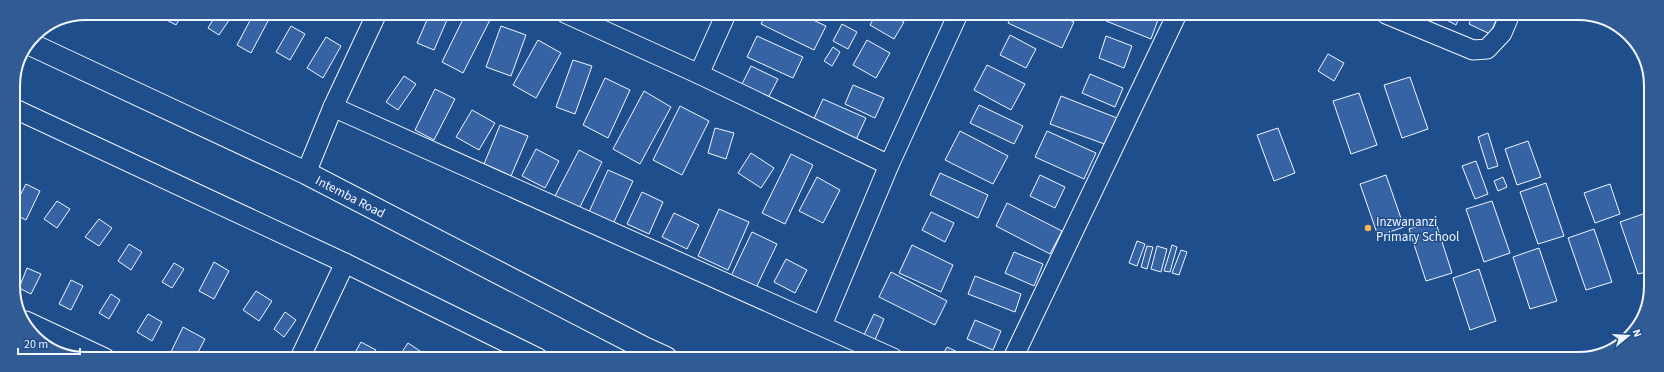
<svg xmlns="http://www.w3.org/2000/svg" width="1664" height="372" viewBox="0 0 1664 372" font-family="'Source Sans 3',sans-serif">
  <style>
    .building { fill: #3563a3; stroke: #f2f6ff }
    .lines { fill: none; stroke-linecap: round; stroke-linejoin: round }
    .street-casing { stroke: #f2f6ff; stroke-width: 21 }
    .secondary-casing { stroke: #f2f6ff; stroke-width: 24 }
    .street { stroke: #1f4e8c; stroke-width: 19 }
    .secondary { stroke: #1f4e8c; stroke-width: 22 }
    .poi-dot { fill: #ffb74d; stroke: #1f4e8c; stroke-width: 1.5 }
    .labels { text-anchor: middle; stroke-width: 3; stroke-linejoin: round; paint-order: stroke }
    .street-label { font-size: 13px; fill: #f2f6ff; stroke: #1f4e8c }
    .poi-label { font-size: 13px; fill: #f2f6ff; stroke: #1f4e8c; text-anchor: start }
    .rim { fill: none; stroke: #f2f6ff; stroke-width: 2 }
  </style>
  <rect width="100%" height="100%" fill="#1f4e8c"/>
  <!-- building -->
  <g class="building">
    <polygon points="161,13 183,13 176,25 159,16"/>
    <polygon points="217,13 234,13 219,35 208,28"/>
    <polygon points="254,13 268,21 251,53 237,45"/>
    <polygon points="430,13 450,13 434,50 417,43"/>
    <polygon points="466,13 481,13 491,18 463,73 442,62"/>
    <polygon points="766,14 800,14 826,26 814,50 761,24"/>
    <polygon points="876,14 890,14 904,22 894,39 870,25"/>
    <polygon points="1012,14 1055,14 1074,22 1062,48 1008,23"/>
    <polygon points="1109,14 1150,14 1159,17 1151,39 1106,21"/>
    <polygon points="1435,14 1461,14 1456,25"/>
    <polygon points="1473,14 1499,14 1490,34 1469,24"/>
    <polygon points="842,24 857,32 848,49 833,41"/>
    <polygon points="291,26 305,34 290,60 276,52"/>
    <polygon points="501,26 526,35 511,76 486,67"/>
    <polygon points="1010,35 1036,49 1026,68 1000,55"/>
    <polygon points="757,36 803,57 793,78 747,57"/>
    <polygon points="1106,36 1132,46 1124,68 1099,58"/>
    <polygon points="326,37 341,46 323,78 307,68"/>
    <polygon points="538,40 561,53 536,98 513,85"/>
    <polygon points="867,40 890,53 876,78 853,65"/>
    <polygon points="833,47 840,52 832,66 824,61"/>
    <polygon points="1328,54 1344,63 1334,81 1318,71"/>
    <polygon points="573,60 592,66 575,114 556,107"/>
    <polygon points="987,65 1025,84 1011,110 974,90"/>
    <polygon points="751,66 778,79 766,102 740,88"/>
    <polygon points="1090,74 1123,88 1115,107 1082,93"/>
    <polygon points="404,76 416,84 398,110 386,102"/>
    <polygon points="1410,77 1428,129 1402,138 1384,85"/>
    <polygon points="605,78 630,90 608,138 583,125"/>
    <polygon points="853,85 884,98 875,118 845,104"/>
    <polygon points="435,89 455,99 434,140 415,130"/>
    <polygon points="644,91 671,107 640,164 613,149"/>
    <polygon points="1359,93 1377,145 1351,154 1333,101"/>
    <polygon points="1061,96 1117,118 1107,145 1050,124"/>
    <polygon points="823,99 866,118 854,144 811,125"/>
    <polygon points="979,105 1023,126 1014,144 970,123"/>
    <polygon points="680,106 709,121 682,175 653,160"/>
    <polygon points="472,110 495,123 479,150 456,137"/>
    <polygon points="500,125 528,136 511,176 484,164"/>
    <polygon points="715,128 734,133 726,159 708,153"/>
    <polygon points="1278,128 1295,173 1274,181 1257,135"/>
    <polygon points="960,131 1008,156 993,184 945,160"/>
    <polygon points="1047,131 1096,153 1084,179 1035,157"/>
    <polygon points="1488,133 1498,166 1488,169 1478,137"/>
    <polygon points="1528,141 1541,177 1517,185 1505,149"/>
    <polygon points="536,149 559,161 545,188 522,176"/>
    <polygon points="579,150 602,162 578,211 554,198"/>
    <polygon points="751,153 774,168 761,188 738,173"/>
    <polygon points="791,154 813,165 785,224 762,213"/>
    <polygon points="1476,161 1488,194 1475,199 1462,166"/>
    <polygon points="608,170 633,181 613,224 589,212"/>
    <polygon points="940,173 988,195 978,218 930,195"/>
    <polygon points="1040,175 1065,187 1055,208 1030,196"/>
    <polygon points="1386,175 1404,227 1378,236 1360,184"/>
    <polygon points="817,177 840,190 823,223 799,211"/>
    <polygon points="1503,177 1507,187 1498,191 1494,181"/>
    <polygon points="1546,183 1564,236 1538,244 1520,192"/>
    <polygon points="26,184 40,191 26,220 14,214 14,207"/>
    <polygon points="1610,184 1620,214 1595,223 1584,193"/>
    <polygon points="642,192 663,202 649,234 627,224"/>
    <polygon points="57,201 70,209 57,228 44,219"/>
    <polygon points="1492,201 1510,253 1484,262 1466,209"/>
    <polygon points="1007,203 1062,231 1050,254 996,226"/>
    <polygon points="719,209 749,222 728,270 698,256"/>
    <polygon points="931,212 954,223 945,242 922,230"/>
    <polygon points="674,213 699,225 687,249 662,237"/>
    <polygon points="1646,213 1650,223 1650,271 1638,274 1620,222"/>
    <polygon points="99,219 112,228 99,246 85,237"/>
    <polygon points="1435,220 1452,273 1426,281 1409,229"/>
    <polygon points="1594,229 1612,282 1586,290 1568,238"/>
    <polygon points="752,232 777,244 756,288 731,276"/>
    <polygon points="1137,241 1145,244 1137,266 1129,263"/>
    <polygon points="129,244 142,252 131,270 118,261"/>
    <polygon points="912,245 953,265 941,292 899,273"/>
    <polygon points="1172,245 1177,247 1170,272 1164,271"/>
    <polygon points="1147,246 1153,247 1147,269 1141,267"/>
    <polygon points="1157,246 1167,249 1161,272 1151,269"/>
    <polygon points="1539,248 1557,301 1530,309 1513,257"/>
    <polygon points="1181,250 1187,252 1179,275 1172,273"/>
    <polygon points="1014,252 1043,264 1034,286 1005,273"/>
    <polygon points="786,259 807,270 795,293 774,282"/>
    <polygon points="214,262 229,271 214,299 199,291"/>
    <polygon points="174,263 184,269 172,288 162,282"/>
    <polygon points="27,268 41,274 31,294 19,288"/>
    <polygon points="1479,269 1496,321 1470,330 1453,278"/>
    <polygon points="891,272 947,301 935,325 879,297"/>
    <polygon points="975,276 1021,294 1015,312 968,294"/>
    <polygon points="71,280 83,286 71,310 59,304"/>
    <polygon points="256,291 272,301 259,321 243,310"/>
    <polygon points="111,294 120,300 109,319 99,313"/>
    <polygon points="285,312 296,320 284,337 274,329"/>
    <polygon points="148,314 162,322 152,341 137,332"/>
    <polygon points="874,314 884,319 874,342 863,337"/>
    <polygon points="975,320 1001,331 993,350 967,339"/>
    <polygon points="183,327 205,339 195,358 168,358"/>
    <polygon points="361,342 376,350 371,358 352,358"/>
    <polygon points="408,343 423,353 420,358 398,358"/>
    <polygon points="947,347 970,358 941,358"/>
  </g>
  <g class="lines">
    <!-- street casing -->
    <g class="street-casing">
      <g id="street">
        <polyline points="565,13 699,74 889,165"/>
        <polyline points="1386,14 1473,50 1487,49 1502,33 1510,14"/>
        <polyline points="699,74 726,14"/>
        <polyline points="333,107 893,358"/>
        <polyline points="13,108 345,263 538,358"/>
        <polyline points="306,173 333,107 377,13"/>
        <polyline points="26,321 105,358"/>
        <polyline points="822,325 889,165 958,14"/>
        <polyline points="300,358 345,263"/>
        <polyline points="1013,358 1177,14"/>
      </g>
    </g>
    <!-- secondary casing -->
    <g class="secondary-casing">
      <g id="secondary">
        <path id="s1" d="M30,44L306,173L644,348L666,358"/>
      </g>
    </g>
    <!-- street -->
    <use href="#street" class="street"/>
    <!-- secondary -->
    <use href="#secondary" class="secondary"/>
  </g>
  <!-- markers -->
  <circle class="poi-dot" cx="1368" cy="228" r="4"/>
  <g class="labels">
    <!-- street labels -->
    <g class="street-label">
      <text dy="5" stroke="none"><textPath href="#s1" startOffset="355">Intemba Road</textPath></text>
    </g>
    <!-- poi labels -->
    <g class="poi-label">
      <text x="1376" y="226">Inzwananzi<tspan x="1376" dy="15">Primary School</tspan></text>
    </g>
  </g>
  <!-- crop -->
  <path d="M0 0H1664V372H0ZM86 20H1578A66 66 0 0 1 1644 86V286A66 66 0 0 1 1578 352H86A66 66 0 0 1 20 286V86A66 66 0 0 1 86 20Z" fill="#305b95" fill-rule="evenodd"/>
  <path class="rim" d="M86 20H1578A66 66 0 0 1 1644 86V286A66 66 0 0 1 1578 352H86A66 66 0 0 1 20 286V86A66 66 0 0 1 86 20Z"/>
  <!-- north arrow -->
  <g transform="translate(1628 336) rotate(72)" stroke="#1f4e8c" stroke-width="3" paint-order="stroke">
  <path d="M0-3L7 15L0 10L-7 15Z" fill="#f2f6ff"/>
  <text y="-6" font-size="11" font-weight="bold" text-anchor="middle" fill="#f2f6ff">N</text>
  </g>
  <!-- scale -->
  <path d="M18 348v6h62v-6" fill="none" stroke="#f2f6ff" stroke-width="2"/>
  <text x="24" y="348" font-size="12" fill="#f2f6ff" stroke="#1f4e8c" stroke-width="3" paint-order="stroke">20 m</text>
</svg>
